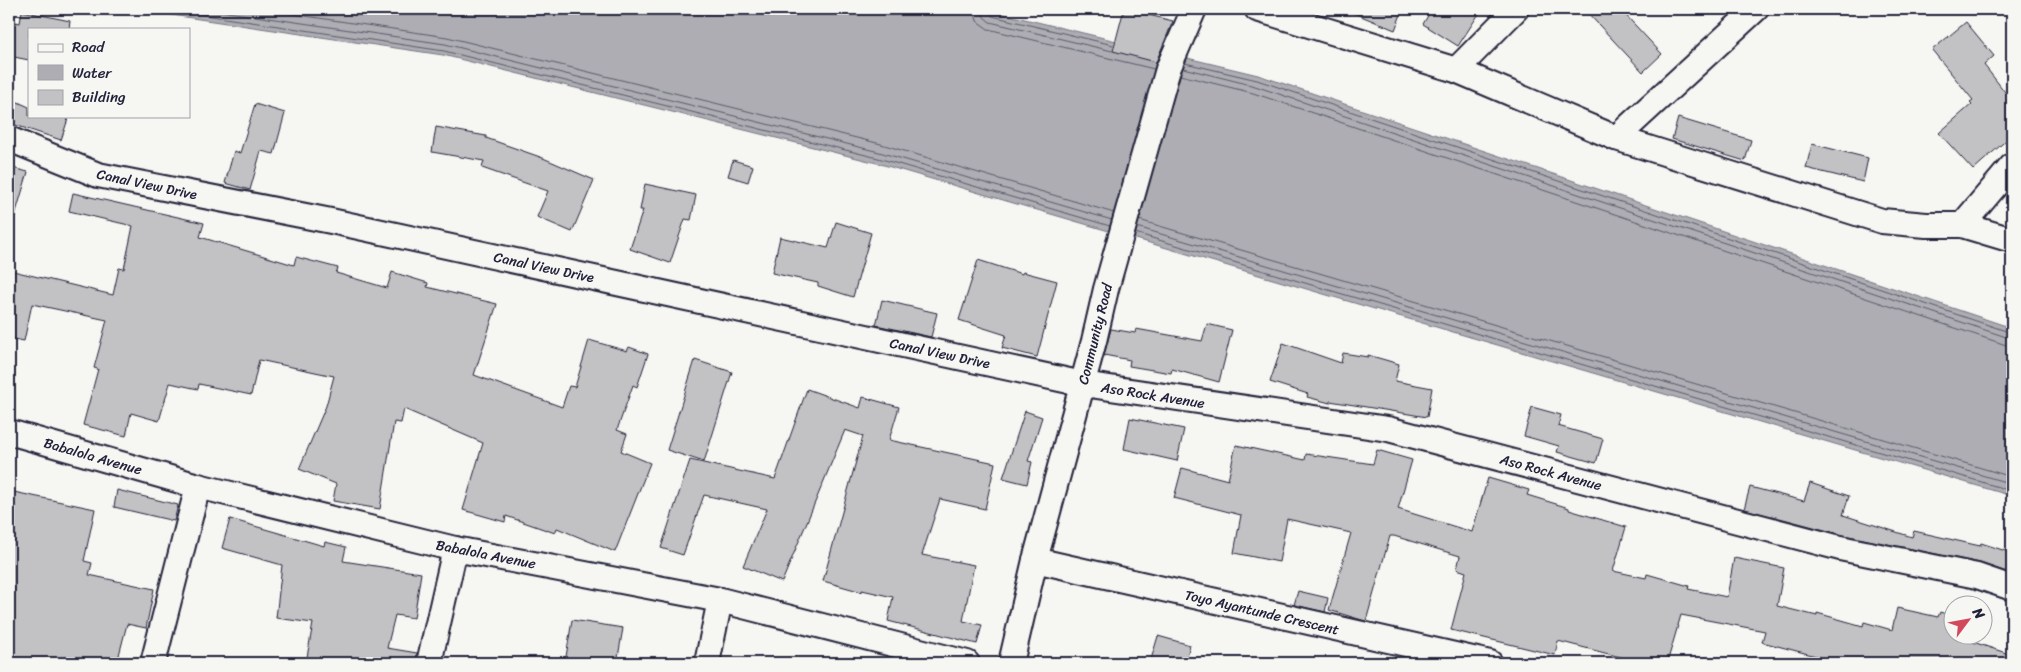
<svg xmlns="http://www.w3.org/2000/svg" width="2021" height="672" viewBox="0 0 2021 672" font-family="Sriracha,sans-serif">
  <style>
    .water { fill: #adadb3; stroke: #757583 }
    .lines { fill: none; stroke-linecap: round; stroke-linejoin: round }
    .shore { stroke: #5a5a6b; stroke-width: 1 }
    .building { fill: #c2c2c4; stroke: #22223b }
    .minor-casing { stroke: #22223b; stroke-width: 28 }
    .minor { stroke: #f6f6f2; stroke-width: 24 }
    .labels { text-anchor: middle; stroke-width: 5; stroke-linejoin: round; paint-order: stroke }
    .street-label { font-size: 14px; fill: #22223b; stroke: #f6f6f2 }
  </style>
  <rect width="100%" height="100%" fill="#f6f6f2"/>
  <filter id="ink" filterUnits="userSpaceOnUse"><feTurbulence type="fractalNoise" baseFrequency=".02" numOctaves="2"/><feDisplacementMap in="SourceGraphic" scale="10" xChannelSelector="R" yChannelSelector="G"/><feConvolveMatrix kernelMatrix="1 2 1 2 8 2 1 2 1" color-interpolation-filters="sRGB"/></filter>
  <g filter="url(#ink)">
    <!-- water -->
    <polygon class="water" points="131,9 983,9 1258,75 2012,328 2012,496 877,163 443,55"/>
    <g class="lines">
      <!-- shore -->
      <g class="shore">
        <polyline points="165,9 444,51 878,158 1110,226"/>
        <polyline points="207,9 445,44 879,152 1112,220"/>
        <polyline points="258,9 447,37 881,144 1114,213"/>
        <polyline points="974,9 977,21 988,29 1154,69"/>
        <polyline points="981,9 984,17 990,22 1112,51"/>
        <polyline points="988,9 992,16 1113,45"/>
        <polyline points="1185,63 1257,80 2012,333"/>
        <polyline points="1183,68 1255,86 2012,339"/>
        <polyline points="1180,75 1253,93 2012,347"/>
        <polyline points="1139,220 2012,477"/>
        <polyline points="1137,227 2012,484"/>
        <polyline points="1135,233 2012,491"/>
      </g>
    </g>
    <!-- building -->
    <g class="building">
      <polygon points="1124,9 1173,21 1156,62 1113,51"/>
      <polygon points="1344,9 1403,9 1395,30"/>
      <polygon points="1432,9 1482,9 1458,46 1423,24"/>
      <polygon points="1584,9 1620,9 1662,54 1643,72"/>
      <polygon points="22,11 70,21 69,29 29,29 29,60 9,56 9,21 20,23"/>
      <polygon points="1966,22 1994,56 1984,65 2012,101 2012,135 1973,170 1939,133 1972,104 1970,102 1973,100 1932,50"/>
      <polygon points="9,98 29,107 29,116 69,116 61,140 9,123"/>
      <polygon points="255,104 285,113 274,154 261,151 250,190 225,183 234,151 240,153"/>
      <polygon points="1678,118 1751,140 1745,161 1672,139"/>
      <polygon points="436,127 486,136 486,138 543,158 594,180 572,232 537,217 548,191 482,168 484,161 432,152"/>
      <polygon points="1812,144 1868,158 1863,182 1806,168"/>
      <polygon points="733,160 753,166 748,182 728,176"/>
      <polygon points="9,167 28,172 13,222 9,221"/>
      <polygon points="645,184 696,195 691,220 685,219 670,263 630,249 643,210 640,210"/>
      <polygon points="73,193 204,223 200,237 294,265 296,257 338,268 336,273 387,288 392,272 428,283 427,287 497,304 474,375 562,407 569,386 575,387 589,340 627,351 629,347 648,354 637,387 633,385 617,430 627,434 621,451 650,463 615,552 557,528 555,533 506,516 505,522 463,510 483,443 404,409 401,423 394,422 380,509 333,501 336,484 299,469 326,406 334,376 259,360 251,395 199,384 198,389 170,383 159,421 131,413 126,436 83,425 98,369 94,368 107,320 32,304 24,341 9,338 9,270 113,295 119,268 124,269 133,226 69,211"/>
      <polygon points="836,222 871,233 853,297 818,286 818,283 772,273 780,237 828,248"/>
      <polygon points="978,260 1022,274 1023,272 1057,281 1037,357 1002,348 1006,335 959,320"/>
      <polygon points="882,300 937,313 931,337 876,325"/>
      <polygon points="1207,324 1232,330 1219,382 1172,369 1171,373 1129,366 1130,360 1104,355 1111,329 1135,333 1136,329 1202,341"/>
      <polygon points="1283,343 1341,363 1343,353 1368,357 1368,355 1399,364 1395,381 1432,388 1427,417 1330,401 1330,403 1307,397 1308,394 1270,382"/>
      <polygon points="695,360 732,372 704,462 667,450"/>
      <polygon points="807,389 860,408 863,397 899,407 889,440 995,463 985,509 940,499 922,555 974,565 963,621 982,625 977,644 888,621 893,597 862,590 862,592 823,581 863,436 845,430 782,582 743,566 767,509 704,495 683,555 661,548 690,460 775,479"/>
      <polygon points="1532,407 1561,415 1558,426 1603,439 1596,463 1557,452 1559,446 1524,436"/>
      <polygon points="1025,411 1042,417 1028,461 1032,462 1027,484 1003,478"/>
      <polygon points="1130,418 1184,429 1177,461 1124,449"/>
      <polygon points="1236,445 1305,460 1306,454 1373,464 1377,450 1412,460 1398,509 1472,532 1488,478 1529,490 1527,495 1569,508 1569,510 1626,527 1613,571 1646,578 1647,574 1689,586 1688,589 1727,597 1734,558 1784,568 1777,606 1817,616 1817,613 1863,626 1864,622 1892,630 1897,608 1938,617 1940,612 1954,617 1954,634 1968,634 1967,640 2012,655 2012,663 1843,663 1762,642 1765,631 1681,615 1667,663 1644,663 1558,641 1555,655 1451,630 1466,572 1457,569 1460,556 1394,536 1390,536 1366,621 1362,620 1329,610 1351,533 1287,519 1279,562 1234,553 1241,515 1174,498 1182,468 1228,480"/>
      <polygon points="1810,483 1849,496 1843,515 1912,537 1914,531 1980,546 1981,543 2012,553 2012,574 1980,563 1843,535 1744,509 1750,487 1804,501"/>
      <polygon points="117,490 178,505 174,521 114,507"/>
      <polygon points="9,491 95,509 84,561 92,563 89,575 154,589 146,628 127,624 117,663 47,663 31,659 30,662 9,655"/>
      <polygon points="230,519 324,546 325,542 346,547 343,561 421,573 414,618 395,615 387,648 417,653 416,663 306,663 313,623 276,618 282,565 222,548"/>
      <polygon points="1298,591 1328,598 1325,612 1294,605"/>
      <polygon points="572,620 623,628 617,663 565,663"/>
      <polygon points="1158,636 1190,645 1185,663 1150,663"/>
    </g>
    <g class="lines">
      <!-- minor casing -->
      <g class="minor-casing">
        <g id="minor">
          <polyline points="1257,9 1456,70 1616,138 1882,221 1926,225 1962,225 2012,240"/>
          <polyline points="1456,70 1516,9"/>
          <polyline points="1616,138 1756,9"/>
          <polyline points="9,139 98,175 331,221 1083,384 1388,429 1840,548 1977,576 2012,588"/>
          <polyline points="1962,225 2012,166"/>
          <polyline points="9,432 198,486 455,549 720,600 967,663"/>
          <polyline points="1035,560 1490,663"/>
          <polyline points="153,663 198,486"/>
          <polyline points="429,663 455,549"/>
          <polyline points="707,663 720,600"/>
          <polyline points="1011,663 1035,560 1094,341 1106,289 1168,69 1194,9"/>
        </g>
      </g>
      <!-- minor -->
      <use href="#minor" class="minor"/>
    </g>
  </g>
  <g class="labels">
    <!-- street labels -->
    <g class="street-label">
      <text transform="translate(147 184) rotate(12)" y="5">Canal View Drive</text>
      <text transform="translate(544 267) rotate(12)" y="5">Canal View Drive</text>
      <text transform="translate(1095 334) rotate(-76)" y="5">Community Road</text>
      <text transform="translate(940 353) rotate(12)" y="5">Canal View Drive</text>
      <text transform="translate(1153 395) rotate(9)" y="5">Aso Rock Avenue</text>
      <text transform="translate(93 456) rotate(16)" y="5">Babalola Avenue</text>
      <text transform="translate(1551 472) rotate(15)" y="5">Aso Rock Avenue</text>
      <text transform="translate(486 554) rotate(11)" y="5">Babalola Avenue</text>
      <text transform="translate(1262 612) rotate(13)" y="5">Toyo Ayantunde Crescent</text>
    </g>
  </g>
  <!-- margin -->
  <rect width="2021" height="672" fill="none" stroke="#f6f6f2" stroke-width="30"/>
  <rect x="15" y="15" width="1991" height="642" fill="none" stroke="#22223b" stroke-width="2" filter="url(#ink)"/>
  <!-- legend -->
  <rect x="28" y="28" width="162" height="90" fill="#f6f6f2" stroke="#a1a1a9"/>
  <rect x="38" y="44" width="25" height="8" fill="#f6f6f2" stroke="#a1a1a9"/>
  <text x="72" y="52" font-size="15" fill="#22223b">Road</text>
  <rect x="38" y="65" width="25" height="15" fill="#adadb3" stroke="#a1a1a9"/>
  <text x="72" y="78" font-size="15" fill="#22223b">Water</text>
  <rect x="38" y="90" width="25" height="15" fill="#c2c2c4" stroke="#a1a1a9"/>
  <text x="72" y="102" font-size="15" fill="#22223b">Building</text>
  <!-- north arrow -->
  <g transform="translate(1968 620) rotate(58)"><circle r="24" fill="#f6f6f2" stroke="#a1a1a9"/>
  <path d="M0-4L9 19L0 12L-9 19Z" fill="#d1495b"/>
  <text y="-8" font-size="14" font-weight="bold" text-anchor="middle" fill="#22223b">N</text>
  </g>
</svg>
